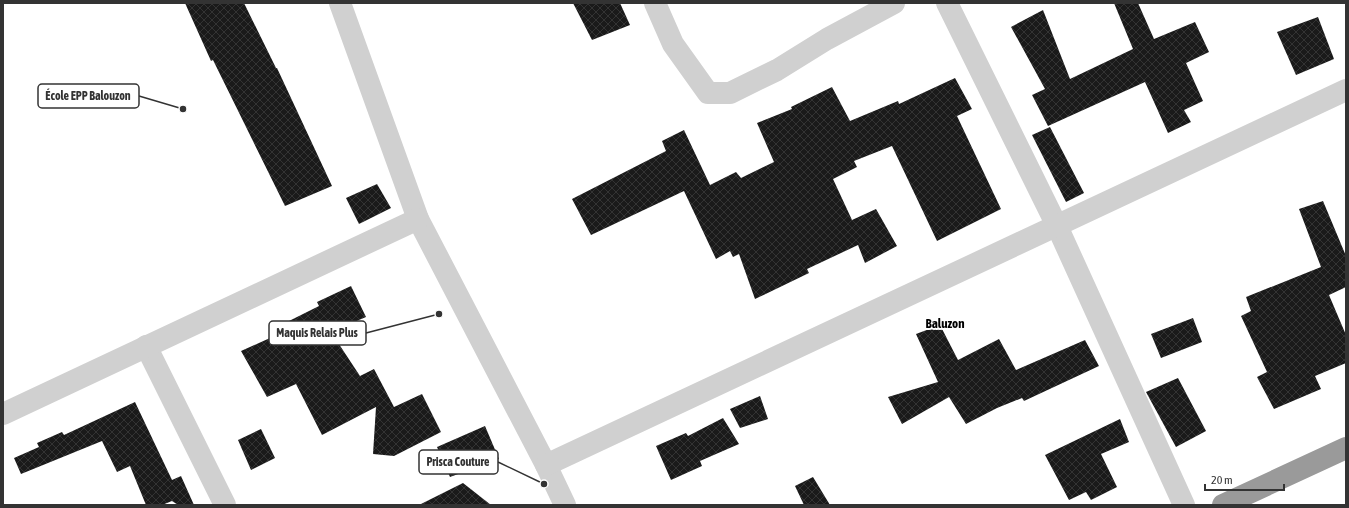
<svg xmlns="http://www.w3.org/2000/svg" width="1349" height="508" viewBox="0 0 1349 508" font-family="'Asap Condensed',sans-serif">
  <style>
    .building { fill: url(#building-cross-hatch) }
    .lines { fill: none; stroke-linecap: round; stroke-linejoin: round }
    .street { stroke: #d0d0d0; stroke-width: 22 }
    .highway { stroke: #9a9a9a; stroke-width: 22 }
    .labels { text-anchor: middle; stroke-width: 4; stroke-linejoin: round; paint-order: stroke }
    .quarter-label { font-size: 13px; font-weight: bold; fill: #000; stroke: #fff }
    .leader { fill: none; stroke: #333; stroke-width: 1.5 }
    .callout-dot { fill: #333; stroke: #fff; stroke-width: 1.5 }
    .callout { fill: #fff; stroke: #333; stroke-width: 1.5 }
    .callout-label { font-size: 12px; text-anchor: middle; font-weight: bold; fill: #333 }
  </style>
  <defs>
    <pattern id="building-cross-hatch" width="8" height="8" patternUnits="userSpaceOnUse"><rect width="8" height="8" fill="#1a1a1a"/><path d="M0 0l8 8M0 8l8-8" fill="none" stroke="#333"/></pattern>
  </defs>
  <rect width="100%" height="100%" fill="#fff"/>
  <!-- building -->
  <g class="building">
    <polygon points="185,3 244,3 276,68 277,68 332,186 285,206 213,60 211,61"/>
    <polygon points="573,3 620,3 630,25 592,40"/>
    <polygon points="1114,3 1138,3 1154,39 1195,22 1209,52 1186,63 1203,101 1184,110 1191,122 1168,133 1145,82 1048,126 1032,95 1045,89 1011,27 1043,10 1070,79 1133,49"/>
    <polygon points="1318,17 1334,59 1296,75 1277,32"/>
    <polygon points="955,78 972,109 957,116 1001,209 937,241 892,146 854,161 857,167 833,179 852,220 876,209 897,246 865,263 858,245 807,269 809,273 755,299 739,254 733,257 730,251 716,259 684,191 591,235 572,199 666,151 662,141 684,130 710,185 736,172 741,178 774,162 757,123 792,109 791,107 832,87 850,121 898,101 899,104"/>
    <polygon points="1050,127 1084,193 1066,202 1032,135"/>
    <polygon points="377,184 391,208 359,224 346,198"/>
    <polygon points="1323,201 1346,256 1346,287 1329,295 1346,335 1346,363 1315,376 1321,389 1274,409 1257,377 1267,372 1241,316 1251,311 1246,297 1321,267 1299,209"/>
    <polygon points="351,286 366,317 331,332 360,376 374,369 394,407 422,394 441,432 394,456 373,454 376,407 322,435 296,384 267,397 241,351 292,328 289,321 319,306 317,302"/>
    <polygon points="1193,318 1202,342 1161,358 1151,334"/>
    <polygon points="940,325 958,360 999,339 1016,370 1085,340 1099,366 1024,401 1022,398 997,408 966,424 949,397 902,424 888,397 938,382 916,334"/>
    <polygon points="1178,378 1206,431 1176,447 1146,392"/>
    <polygon points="760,396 768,419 740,428 730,409"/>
    <polygon points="135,402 172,480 181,476 194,505 178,505 172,501 162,505 146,505 130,466 117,472 102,441 21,474 14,458 39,447 37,443 62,432 64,435"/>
    <polygon points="723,418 739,444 700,461 702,466 671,480 656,446 686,433 688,436"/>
    <polygon points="1120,419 1129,442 1101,454 1117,487 1091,500 1086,492 1069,500 1045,455"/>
    <polygon points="485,426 499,459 450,477 437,447"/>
    <polygon points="261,429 275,458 251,470 238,440"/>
    <polygon points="813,477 830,505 804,505 795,486"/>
    <polygon points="463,483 491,505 419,505"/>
  </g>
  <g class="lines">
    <!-- street -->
    <g class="street">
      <polyline points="340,3 418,219 546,465 565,505"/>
      <polyline points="655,3 673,44 708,93 730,93 777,70 827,39 894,3"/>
      <polyline points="947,3 1057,226 1184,505"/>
      <polyline points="146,346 225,505"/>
      <polyline points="3,414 418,219"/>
      <polyline points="546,465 1346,90"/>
    </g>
    <!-- highway -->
    <polyline class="highway" points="1223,505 1346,448"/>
  </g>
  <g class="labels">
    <!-- quarter labels -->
    <g class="quarter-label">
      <text x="945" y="328">Baluzon</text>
    </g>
  </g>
  <!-- callouts -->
  <path class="leader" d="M183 109L139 96M439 314L366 333M544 484L498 462"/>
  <g class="callout-dot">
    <circle cx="183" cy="109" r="4"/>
    <circle cx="439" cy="314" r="4"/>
    <circle cx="544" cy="484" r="4"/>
  </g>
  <g class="callout">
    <rect x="38" y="84" width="101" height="24" rx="4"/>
    <rect x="269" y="321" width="97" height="24" rx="4"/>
    <rect x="419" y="450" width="79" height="24" rx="4"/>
  </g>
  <g class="callout-label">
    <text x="88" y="100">École EPP Balouzon</text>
    <text x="317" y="337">Maquis Relais Plus</text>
    <text x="458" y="466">Prisca Couture</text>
  </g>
  <!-- border -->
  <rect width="1349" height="508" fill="none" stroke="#333333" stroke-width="8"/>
  <!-- scale -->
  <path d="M1205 484v6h79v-6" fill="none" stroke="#333333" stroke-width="2"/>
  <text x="1211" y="484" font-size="12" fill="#333333" stroke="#ffffff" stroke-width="3" paint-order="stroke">20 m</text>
</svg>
